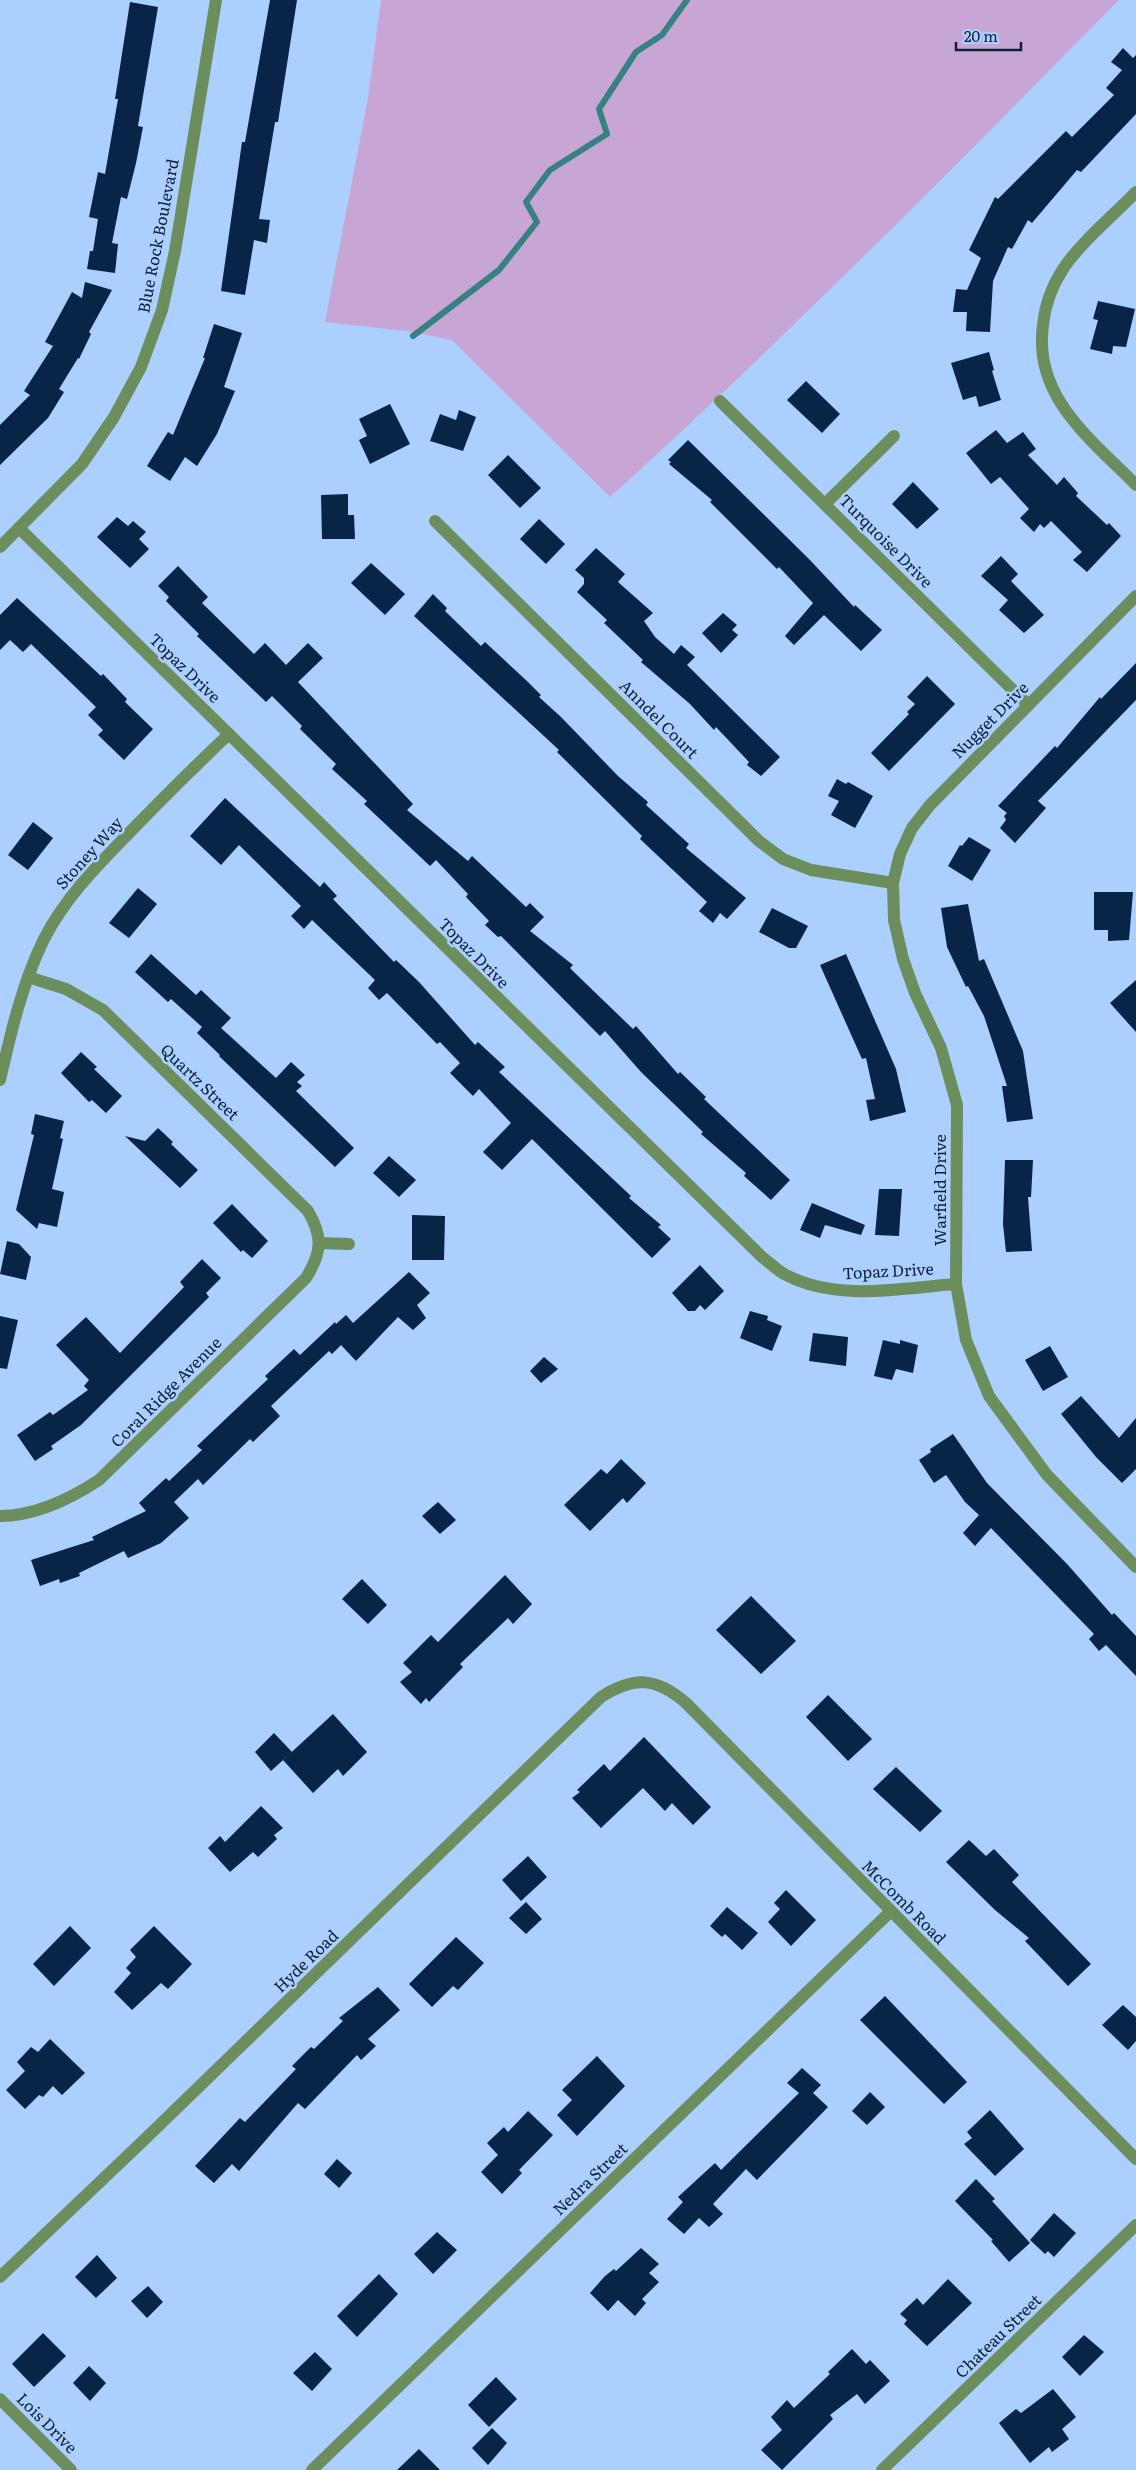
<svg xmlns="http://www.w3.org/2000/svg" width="1136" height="2470" viewBox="0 0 1136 2470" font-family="Literata,serif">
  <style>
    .green { fill: #c7a6d5 }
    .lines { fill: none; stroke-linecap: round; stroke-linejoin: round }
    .stream { stroke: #388181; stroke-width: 6 }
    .building { fill: #082446 }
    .minor { stroke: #6c8d5c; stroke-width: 12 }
    .labels { text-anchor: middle; stroke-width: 5; stroke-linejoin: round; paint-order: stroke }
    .street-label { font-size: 16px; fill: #0f2036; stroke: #abcffe }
  </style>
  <rect width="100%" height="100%" fill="#abcffe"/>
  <!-- green -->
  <path class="green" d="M381,0H1119C952,169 786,338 610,497L452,340L406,331L325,322L368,98Z"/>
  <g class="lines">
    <!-- stream -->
    <polyline class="stream" points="413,336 499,270 537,222 526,202 550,170 607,134 599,109 636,52 662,35 687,0"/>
  </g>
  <!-- building -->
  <g class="building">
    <polygon points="270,0 297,0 278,122 275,122 259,219 270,220 267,243 254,240 245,295 221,291 242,142 245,142"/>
    <polygon points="130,2 158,7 138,126 143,127 136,163 127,199 121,197 112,243 118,244 115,273 87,269 90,251 93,251 98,219 89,217 98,172 105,174 118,99 115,99"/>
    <polygon points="1123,48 1133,58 1136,55 1136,114 1081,172 1077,170 1032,223 1028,220 1012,249 1008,247 993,281 990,332 966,331 967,312 953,312 956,289 967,290 981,258 969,250 995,197 998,199 1066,131 1072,137 1114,95 1106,88 1122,70 1111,62"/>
    <polygon points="85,282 112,290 89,332 91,334 79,359 78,358 59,389 64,392 48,418 0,465 0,425 30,395 24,391 53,346 45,342 72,292 82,298"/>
    <polygon points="1098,301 1135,309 1126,347 1113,346 1112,354 1090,349 1098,320 1093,319"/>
    <polygon points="214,324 242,333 224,387 235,391 217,434 197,466 185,457 170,481 147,466 168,432 173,435 205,358 203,358"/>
    <polygon points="989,352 994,370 992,371 1001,400 979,407 976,396 963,400 951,363"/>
    <polygon points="806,381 840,414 822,433 787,400"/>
    <polygon points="390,404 410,444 370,464 359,440 367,436 359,419"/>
    <polygon points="459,410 476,417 463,451 430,441 440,414 456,420"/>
    <polygon points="996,430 1007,443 1023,432 1036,449 1028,455 1057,485 1064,477 1078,493 1076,496 1107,525 1109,523 1121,536 1087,572 1073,560 1082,552 1051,521 1044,528 1040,524 1034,532 1020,518 1029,509 1000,477 991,484 966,453"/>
    <polygon points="688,440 809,559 854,607 855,605 882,630 861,651 824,615 794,645 785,636 813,603 779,567 777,569 710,502 712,500 669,464 671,462 668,460"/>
    <polygon points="508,455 541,488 520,508 488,475"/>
    <polygon points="913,482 939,509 917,529 892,504"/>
    <polygon points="348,494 348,515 354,515 355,539 322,539 321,495"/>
    <polygon points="117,517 128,526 133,521 146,532 139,539 149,549 130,568 97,537"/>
    <polygon points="539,519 565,544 546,564 520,539"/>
    <polygon points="596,548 625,574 618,582 653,613 644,621 655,637 674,654 681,645 695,657 687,665 780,757 761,776 747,765 749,762 716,727 714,730 690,704 641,662 643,660 604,623 607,620 577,592 584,584 584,578 575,570"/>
    <polygon points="1001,556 1018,574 1011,581 1044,615 1024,633 999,610 1008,600 981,576"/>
    <polygon points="371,563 405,594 385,615 351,583"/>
    <polygon points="178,566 208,597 202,603 254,654 265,643 286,665 308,643 323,658 298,682 413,804 407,810 468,861 472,856 526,907 530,903 544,917 530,931 573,965 570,968 577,975 633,1029 636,1026 678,1074 680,1072 706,1097 704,1099 790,1180 771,1200 744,1176 746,1173 701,1134 703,1132 641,1072 605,1031 600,1036 501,936 498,937 485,925 489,921 466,897 468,894 436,860 430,866 364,804 367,801 332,769 336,764 300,729 302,726 272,696 266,702 197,636 199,634 166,601 169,597 158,586"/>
    <polygon points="433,594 447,608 445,611 481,646 485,642 528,682 541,695 539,697 561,717 618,776 648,802 646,805 689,844 686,848 746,898 727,919 720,913 713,923 699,911 707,902 640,839 642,836 557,752 559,750 414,616"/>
    <polygon points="17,598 101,676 103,674 127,699 125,702 153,729 124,760 98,735 103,730 88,715 96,707 31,644 23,652 10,640 0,650 0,615"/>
    <polygon points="723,613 737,625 732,630 738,635 721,653 702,633"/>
    <polygon points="1136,663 1136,700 1038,801 1046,808 1015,843 1000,828 1006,820 1004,816 1007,813 998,806 1055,746 1057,748 1100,697 1101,699"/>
    <polygon points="927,676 955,704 889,771 871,753 909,714 907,712 915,704 907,697"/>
    <polygon points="837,779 846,784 848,782 873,796 855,828 831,815 839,801 828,796"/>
    <polygon points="225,798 320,887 324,882 337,896 333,899 394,962 396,960 419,982 475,1045 478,1042 505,1067 499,1072 631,1196 629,1198 661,1225 658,1227 671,1239 652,1258 532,1139 502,1170 483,1152 511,1123 479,1089 473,1096 450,1073 460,1063 440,1042 437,1044 387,993 379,1000 368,988 375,980 312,920 304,929 291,916 301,906 239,845 221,865 190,836"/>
    <polygon points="33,822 53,838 28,870 8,855"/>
    <polygon points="969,837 991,850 972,881 948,866 960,845 962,846"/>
    <polygon points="138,888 157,904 129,938 109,923"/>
    <polygon points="1094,892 1133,892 1129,940 1108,941 1108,930 1094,930"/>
    <polygon points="968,904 979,961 984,959 1023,1051 1033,1119 1007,1122 1002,1086 1007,1086 984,1016 968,986 966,987 947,947 941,908"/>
    <polygon points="772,908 808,926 796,948 789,948 759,932"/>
    <polygon points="151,954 196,995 201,990 231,1018 221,1028 276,1078 291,1062 305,1075 297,1082 302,1086 296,1091 354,1148 335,1167 219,1056 220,1055 197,1033 202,1027 171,999 168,1002 135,972"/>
    <polygon points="846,954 896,1069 906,1112 870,1121 866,1100 875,1099 866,1058 862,1059 820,965"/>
    <polygon points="1136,980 1136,1032 1110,1003"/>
    <polygon points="81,1052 97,1067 94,1069 122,1096 106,1113 92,1100 89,1102 61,1073"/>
    <polygon points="35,1114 64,1121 60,1138 63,1139 52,1189 64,1192 57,1227 39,1223 37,1229 16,1210 34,1135 31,1134"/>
    <polygon points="158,1128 173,1142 171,1144 198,1170 180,1188 125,1136 145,1141"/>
    <polygon points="389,1156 416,1180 399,1197 373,1173"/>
    <polygon points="1005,1160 1033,1160 1031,1197 1028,1197 1032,1251 1006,1252 1003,1224"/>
    <polygon points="879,1189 902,1189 899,1236 875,1235"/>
    <polygon points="812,1203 865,1225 861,1235 825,1225 820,1238 800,1230"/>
    <polygon points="232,1204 268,1241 252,1258 243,1250 241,1252 213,1223"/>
    <polygon points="412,1215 445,1216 444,1260 412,1260"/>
    <polygon points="7,1241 19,1244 31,1257 26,1280 0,1274"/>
    <polygon points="202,1259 221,1278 206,1293 209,1297 81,1425 51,1446 53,1449 35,1461 17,1435 50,1412 53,1415 88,1390 84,1386 89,1380 56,1345 86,1317 120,1353 184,1287 180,1282"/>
    <polygon points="700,1265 724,1291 705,1310 700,1305 695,1311 688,1311 672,1293"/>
    <polygon points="409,1272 430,1293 417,1305 426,1318 413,1330 398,1317 356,1361 341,1345 332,1354 329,1351 271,1406 280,1416 253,1442 250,1439 203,1485 198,1479 174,1502 189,1518 161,1543 128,1558 124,1551 79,1573 80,1576 60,1583 59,1579 40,1586 31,1560 94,1540 92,1537 146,1511 139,1503 166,1478 169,1481 202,1450 197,1446 268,1379 265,1376 294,1349 300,1355 335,1322 336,1324 346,1315 353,1323"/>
    <polygon points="750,1311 768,1316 767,1320 782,1326 772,1351 740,1338"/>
    <polygon points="0,1316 18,1320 7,1369 0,1368"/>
    <polygon points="813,1333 848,1337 846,1366 809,1361"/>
    <polygon points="883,1340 900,1344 900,1340 918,1345 913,1373 896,1369 892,1380 874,1376"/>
    <polygon points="1050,1346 1068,1377 1043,1391 1025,1360"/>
    <polygon points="544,1357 558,1369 541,1383 530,1371"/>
    <polygon points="1081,1396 1119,1438 1136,1418 1136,1469 1122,1483 1096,1457 1061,1414"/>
    <polygon points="953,1434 987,1483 1068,1565 1112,1615 1114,1613 1136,1636 1136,1676 1106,1645 1099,1651 1089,1639 1094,1634 991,1528 975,1546 963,1533 979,1515 965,1502 946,1475 934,1483 919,1460 931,1452 930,1449"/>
    <polygon points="621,1459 646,1483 627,1503 623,1498 590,1531 564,1505 601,1469 607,1474"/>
    <polygon points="438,1502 456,1520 440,1534 422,1516"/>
    <polygon points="505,1575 532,1604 513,1624 508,1618 460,1664 463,1667 429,1702 426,1698 421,1704 400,1682 412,1672 403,1663 431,1635 438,1642"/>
    <polygon points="362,1579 387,1605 368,1624 342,1599"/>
    <polygon points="751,1596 796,1641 761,1674 716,1630"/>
    <polygon points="828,1695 872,1739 848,1761 806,1717"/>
    <polygon points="333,1714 367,1752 343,1776 338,1769 313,1793 283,1760"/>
    <polygon points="274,1733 292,1752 271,1771 255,1752"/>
    <polygon points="644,1737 711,1807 693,1825 672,1803 665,1811 643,1788 601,1828 572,1798 580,1792 577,1790 604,1764 610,1771"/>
    <polygon points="896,1767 942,1811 920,1832 873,1789"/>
    <polygon points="261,1806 283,1828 274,1835 277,1839 258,1857 253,1852 230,1872 208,1848 220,1836 225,1842"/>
    <polygon points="969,1840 986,1856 994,1849 1019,1875 1012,1882 1091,1964 1068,1986 1025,1941 1029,1938 995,1910 946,1862"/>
    <polygon points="528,1856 547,1877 521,1901 502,1880"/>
    <polygon points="786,1890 816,1920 791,1946 768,1922 780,1909 774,1903"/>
    <polygon points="526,1902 542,1919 526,1934 509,1918"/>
    <polygon points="727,1907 758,1933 742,1950 725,1934 722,1937 710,1926"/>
    <polygon points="70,1926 91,1948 54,1986 33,1964"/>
    <polygon points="154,1926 192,1964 168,1989 161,1983 132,2010 114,1992 131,1973 126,1968 136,1957 130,1950"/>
    <polygon points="456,1937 484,1963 458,1990 453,1986 432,2007 409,1984"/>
    <polygon points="378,1987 400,2010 368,2039 376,2046 361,2060 357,2055 305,2109 298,2103 239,2171 232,2164 214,2183 195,2166 240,2118 245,2122 296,2069 292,2066 311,2047 314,2049 343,2021 339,2018"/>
    <polygon points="885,1996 967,2082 944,2104 860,2020"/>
    <polygon points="1123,2005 1136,2017 1136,2041 1128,2050 1102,2025"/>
    <polygon points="50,2039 85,2073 62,2095 53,2086 43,2097 39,2095 25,2109 6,2090 25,2071 17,2062 31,2047 38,2052"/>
    <polygon points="597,2056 625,2086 577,2136 557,2115 572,2100 562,2090"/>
    <polygon points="802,2068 821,2085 813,2093 828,2107 757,2180 746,2169 713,2204 723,2214 709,2227 699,2218 684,2234 667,2219 683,2202 678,2197 715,2163 721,2170 799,2093 787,2083"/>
    <polygon points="870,2092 885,2107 867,2125 852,2111"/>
    <polygon points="990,2110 1024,2149 995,2176 964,2144 972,2138 967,2132"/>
    <polygon points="528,2111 553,2135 519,2170 522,2173 502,2194 481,2172 498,2155 487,2143 504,2127 508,2132"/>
    <polygon points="337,2159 352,2173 339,2188 324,2174"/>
    <polygon points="976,2179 995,2199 992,2201 1030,2243 1009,2262 991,2241 993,2240 955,2201"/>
    <polygon points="1054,2213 1076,2233 1054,2257 1048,2251 1045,2254 1030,2240"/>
    <polygon points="437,2232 457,2250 433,2274 414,2254"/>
    <polygon points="641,2248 659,2264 649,2273 659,2282 642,2299 646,2303 635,2316 618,2300 608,2311 590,2293 605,2276 614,2269 616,2271"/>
    <polygon points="97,2255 117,2278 96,2298 75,2277"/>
    <polygon points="379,2274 398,2294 357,2337 337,2316"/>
    <polygon points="948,2279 972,2303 927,2346 904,2324 907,2320 900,2314 917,2298 923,2305"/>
    <polygon points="148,2286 163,2302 147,2318 131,2301"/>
    <polygon points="43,2333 66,2356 34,2387 12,2364"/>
    <polygon points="1084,2335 1104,2352 1080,2376 1062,2357"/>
    <polygon points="852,2349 866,2364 870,2360 890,2381 865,2404 857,2394 830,2415 833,2419 782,2470 761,2450 782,2430 771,2417 787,2400 794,2408 830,2374 828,2372"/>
    <polygon points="315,2352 332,2369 312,2391 293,2373"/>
    <polygon points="89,2366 106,2383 90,2401 73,2383"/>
    <polygon points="496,2377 517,2399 489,2427 468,2405"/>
    <polygon points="1053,2389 1076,2417 1062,2429 1069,2439 1052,2452 1049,2447 1030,2463 999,2423 1016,2409 1021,2413"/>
    <polygon points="492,2428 507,2443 488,2465 472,2448"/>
    <polygon points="419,2449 440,2470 397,2470"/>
  </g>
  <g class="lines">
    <!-- minor -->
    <g class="minor">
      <path d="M1136,192C1113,216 1081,242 1063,269C1052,286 1045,305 1043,325C1033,397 1091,439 1136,485"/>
      <polyline points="720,401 1028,705"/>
      <polyline points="825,504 894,436"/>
      <polyline points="435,521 759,841 783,859 811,870 893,883"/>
      <path d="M19,528L762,1257C770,1263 778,1271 786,1275C838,1302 901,1288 956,1284"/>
      <polyline points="0,547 82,464 114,417 141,367 162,310 175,251 216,0"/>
      <polyline points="1136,596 930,805 912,828 900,854 893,883 894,920 903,959 915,993 941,1048 957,1105 956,1284 966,1340 989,1396 1047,1475 1136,1567"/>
      <path d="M0,1080C11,1032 22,984 44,939C65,898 97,866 129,833C162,799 195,766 229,734"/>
      <polyline points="320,1243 349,1244"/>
      <path d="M0,1516C35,1516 70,1499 99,1480L306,1278C322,1252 323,1237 308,1211L103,1010L66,989L28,977"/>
      <path d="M0,2277L144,2140L601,1697C634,1676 656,1677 686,1703L1136,2159"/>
      <polyline points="0,2399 71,2470"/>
      <polyline points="312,2470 890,1912"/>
      <polyline points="882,2470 1136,2225"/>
    </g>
  </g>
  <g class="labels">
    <!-- street labels -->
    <g class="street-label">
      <text transform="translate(158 236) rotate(-79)" y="6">Blue Rock Boulevard</text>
      <text transform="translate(886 541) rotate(45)" y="6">Turquoise Drive</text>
      <text transform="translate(185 668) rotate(44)" y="6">Topaz Drive</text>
      <text transform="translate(659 719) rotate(45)" y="6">Anndel Court</text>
      <text transform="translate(990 720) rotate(-45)" y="6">Nugget Drive</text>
      <text transform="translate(89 853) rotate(-48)" y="6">Stoney Way</text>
      <text transform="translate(474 953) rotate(45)" y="6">Topaz Drive</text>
      <text transform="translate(200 1082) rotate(44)" y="6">Quartz Street</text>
      <text transform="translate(940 1190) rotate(-90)" y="6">Warfield Drive</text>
      <text transform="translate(888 1271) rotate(-3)" y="6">Topaz Drive</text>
      <text transform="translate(166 1392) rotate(-45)" y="6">Coral Ridge Avenue</text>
      <text transform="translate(904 1902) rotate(45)" y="6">McComb Road</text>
      <text transform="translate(306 1961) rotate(-44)" y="6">Hyde Road</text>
      <text transform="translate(590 2179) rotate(-44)" y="6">Nedra Street</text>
      <text transform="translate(998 2336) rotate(-44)" y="6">Chateau Street</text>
      <text transform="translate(47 2423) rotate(45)" y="6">Lois Drive</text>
    </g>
  </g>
  <!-- scale -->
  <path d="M956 42v8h65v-8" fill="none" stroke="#0f2036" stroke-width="2.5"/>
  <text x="964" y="42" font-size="15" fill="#0f2036" stroke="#abcffe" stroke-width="4" paint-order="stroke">20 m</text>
</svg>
